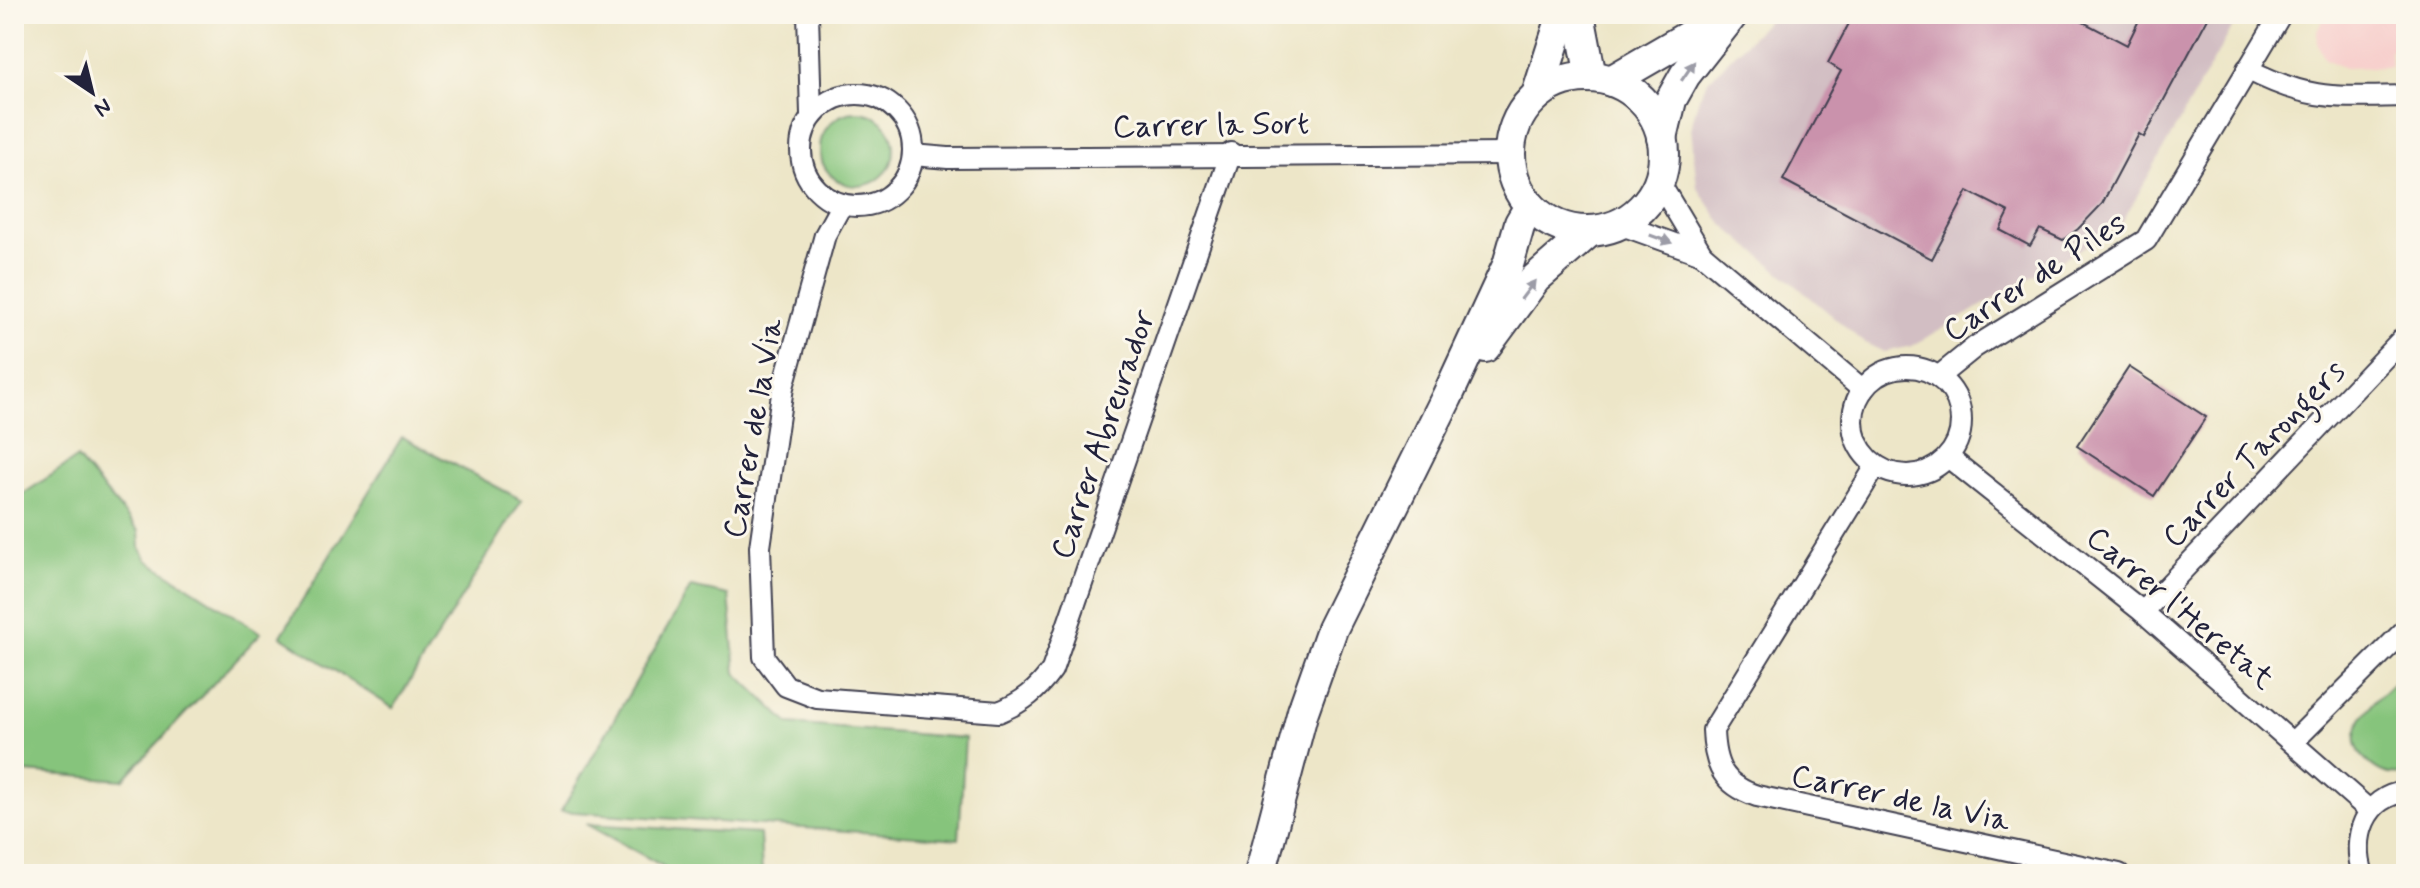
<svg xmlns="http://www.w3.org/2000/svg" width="2420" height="888" viewBox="0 0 2420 888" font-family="Mynerve,sans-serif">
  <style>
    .built { fill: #f7d0cd }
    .industrial { fill: #d2bec3 }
    .green { fill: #86c47b; stroke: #54735b; stroke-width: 2 }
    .building { fill: #ca92ac }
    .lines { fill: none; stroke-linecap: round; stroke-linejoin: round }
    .street-casing { stroke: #403f50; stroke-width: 24 }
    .secondary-casing { stroke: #403f50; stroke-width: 34 }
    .street { stroke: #fff; stroke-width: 20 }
    .secondary { stroke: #fff; stroke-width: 30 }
    .oneway { fill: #9c9ca7 }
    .labels { text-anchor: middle; stroke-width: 6; stroke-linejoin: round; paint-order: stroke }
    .street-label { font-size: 32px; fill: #22223b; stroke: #fbf7ec }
  </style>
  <rect width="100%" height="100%" fill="#fbf7ec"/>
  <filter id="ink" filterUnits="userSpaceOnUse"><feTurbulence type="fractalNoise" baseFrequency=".0125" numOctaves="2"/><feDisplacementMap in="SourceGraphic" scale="16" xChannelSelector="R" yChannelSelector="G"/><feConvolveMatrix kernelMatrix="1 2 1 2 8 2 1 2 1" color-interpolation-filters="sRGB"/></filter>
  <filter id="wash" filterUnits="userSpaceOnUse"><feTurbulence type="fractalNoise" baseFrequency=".006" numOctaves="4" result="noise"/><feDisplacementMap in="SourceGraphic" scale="32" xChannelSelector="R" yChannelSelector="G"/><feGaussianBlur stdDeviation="1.8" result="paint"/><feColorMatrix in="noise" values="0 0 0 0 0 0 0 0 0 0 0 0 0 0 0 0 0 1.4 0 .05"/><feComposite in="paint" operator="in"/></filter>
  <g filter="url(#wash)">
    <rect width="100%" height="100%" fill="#ede6c8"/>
    <!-- built -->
    <polygon class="built" points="2326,14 2406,14 2406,34 2390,52 2391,67 2345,68 2325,59 2317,43 2317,31"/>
    <!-- industrial -->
    <polygon class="industrial" points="1774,14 2240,14 2120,226 1912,346 1884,352 1865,343 1722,224 1697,187 1691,127 1699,97 1708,81"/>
    <!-- green -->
    <g class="green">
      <circle cx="857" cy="149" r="37"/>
      <polygon points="402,437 522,500 393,708 281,636"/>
      <polygon points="77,458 139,531 140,547 147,560 261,633 123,780 14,771 14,500"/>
      <polygon points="691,587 729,595 736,673 789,724 965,738 959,839 561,811"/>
      <path d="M2406,672V774C2389,776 2379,773 2367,761C2333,729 2384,694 2406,672Z"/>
      <polygon points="586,824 760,834 762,874 677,874"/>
    </g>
    <g id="blocks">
      <!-- building -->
      <g class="building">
        <polygon points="1854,14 2068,14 2127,45 2142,14 2210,14 2144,137 2139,134 2102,204 2078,229 2063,240 2040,229 2030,246 2000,230 2009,212 1968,191 1932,259 1783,180 1841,71 1828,63"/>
        <polygon points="2129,367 2206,417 2154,496 2077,446"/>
      </g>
    </g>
  </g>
  <g filter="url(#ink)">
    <use href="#blocks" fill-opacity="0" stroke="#403f50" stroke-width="2"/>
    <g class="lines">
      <!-- street casing -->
      <g class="street-casing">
        <g id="street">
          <polyline points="808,14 811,114"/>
          <path d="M2247,69C2311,102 2337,97 2406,96"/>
          <circle cx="857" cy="150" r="56"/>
          <polyline points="913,155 948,158 1510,154"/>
          <polyline points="1659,182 1702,254 1863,390"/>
          <path d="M842,204L825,235L783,387L760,547L764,657L786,686L817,698L999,712C1023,702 1037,691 1052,670L1231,153"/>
          <polyline points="1619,224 1702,254"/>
          <circle cx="1907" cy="421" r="54"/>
          <polyline points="1938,377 1975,347 2146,240 2281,14"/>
          <polyline points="1948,457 2143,612 2370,811"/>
          <path d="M1876,466L1713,730C1714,765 1723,785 1757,796L2119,874"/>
          <polyline points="2143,612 2406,335"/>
          <polyline points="2294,741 2406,629"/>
          <path d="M2363,874C2351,839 2364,796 2406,792"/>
        </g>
      </g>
      <!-- secondary casing -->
      <g class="secondary-casing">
        <g id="secondary">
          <polyline points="1579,14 1591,77"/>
          <circle cx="1587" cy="154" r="77"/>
          <polyline points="1611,81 1687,37 1718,15"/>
          <polyline points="1537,95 1563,14"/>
          <polyline points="1662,138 1671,100 1685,75 1733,14"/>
          <polyline points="1485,347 1535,279 1590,231"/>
          <polyline points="1260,874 1303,711 1332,629 1447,397 1508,265 1520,223 1530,206"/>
        </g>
      </g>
      <!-- street -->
      <use href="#street" class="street"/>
      <!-- secondary -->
      <use href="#secondary" class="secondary"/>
    </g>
    <!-- one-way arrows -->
    <defs><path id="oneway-solid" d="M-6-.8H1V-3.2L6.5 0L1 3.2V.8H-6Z" transform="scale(2)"/></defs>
    <g class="oneway">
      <use href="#oneway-solid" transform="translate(1688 71) rotate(-56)"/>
      <use href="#oneway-solid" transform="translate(1661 239) rotate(20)"/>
      <use href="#oneway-solid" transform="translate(1528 290) rotate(-53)"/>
    </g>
  </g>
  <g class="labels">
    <!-- street labels -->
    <g class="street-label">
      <text transform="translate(1211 124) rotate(-1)" y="11">Carrer la Sort</text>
      <text transform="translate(2034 276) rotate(-33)" y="11">Carrer de Piles</text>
      <text transform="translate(752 428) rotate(-80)" y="11">Carrer de la Via</text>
      <text transform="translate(1102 434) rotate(-71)" y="11">Carrer Abreurador</text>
      <text transform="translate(2253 453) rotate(-46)" y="11">Carrer Tarongers</text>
      <text transform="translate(2181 607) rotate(40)" y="11">Carrer l'Heretat</text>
      <text transform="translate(1901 797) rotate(12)" y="11">Carrer de la Via</text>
    </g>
  </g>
  <!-- margin -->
  <rect width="2420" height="888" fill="none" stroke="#fbf7ec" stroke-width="48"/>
  <!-- north arrow -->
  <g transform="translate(92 92) rotate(145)" stroke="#fbf7ec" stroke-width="6" paint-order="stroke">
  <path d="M0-6L14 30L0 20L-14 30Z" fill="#22223b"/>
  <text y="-12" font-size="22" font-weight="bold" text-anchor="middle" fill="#22223b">N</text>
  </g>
</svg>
